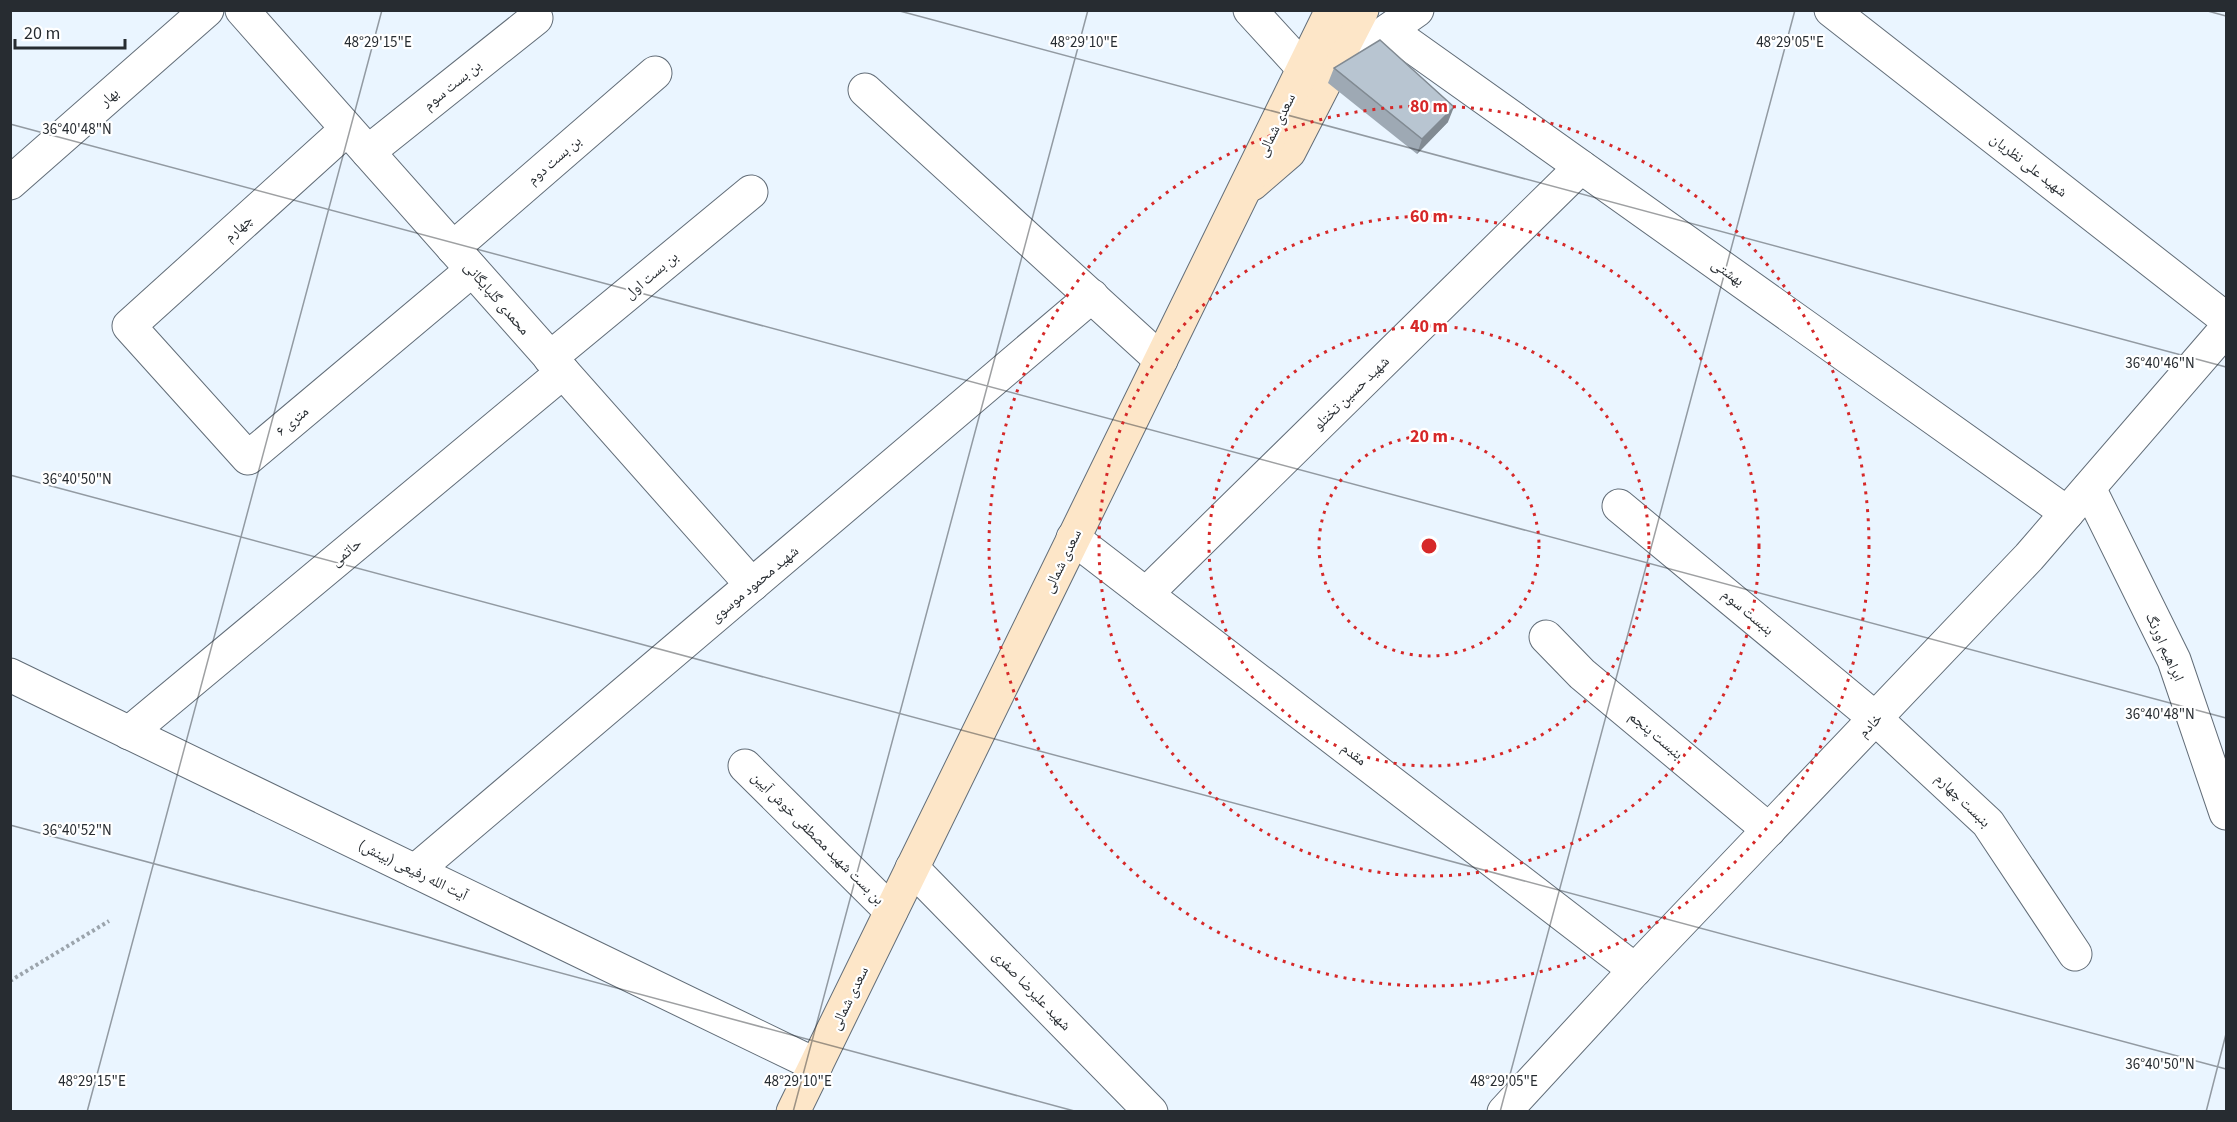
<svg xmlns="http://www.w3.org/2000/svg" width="2237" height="1122" viewBox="0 0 2237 1122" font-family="'Source Sans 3','Noto Naskh Arabic',sans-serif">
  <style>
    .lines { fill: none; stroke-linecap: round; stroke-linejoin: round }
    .minor-casing { stroke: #626d78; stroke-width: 35 }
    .tertiary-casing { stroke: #626d78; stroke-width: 35 }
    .secondary-casing { stroke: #626d78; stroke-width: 35 }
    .path { stroke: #9ba4ac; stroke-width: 4; stroke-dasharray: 3 3; stroke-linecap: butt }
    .minor { stroke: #fff; stroke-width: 33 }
    .tertiary { stroke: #fff; stroke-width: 33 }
    .secondary { stroke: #fde6c8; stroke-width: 33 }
    .wall { fill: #9ea9b4 }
    .shaded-wall { fill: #818a92 }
    .building { fill: #b8c5d1; stroke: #818a92; stroke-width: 1.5 }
    .ticks { fill: none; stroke: #272c31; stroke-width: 1.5; stroke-opacity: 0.45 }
    .ring { fill: none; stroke: #d62828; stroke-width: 3; stroke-dasharray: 3 6 }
    .labels { text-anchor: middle; stroke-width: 4.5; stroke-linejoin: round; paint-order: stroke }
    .street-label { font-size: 15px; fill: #272c31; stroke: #fff }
    .ticks-label { font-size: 15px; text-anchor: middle; fill: #272c31; stroke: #fff; stroke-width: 4.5; stroke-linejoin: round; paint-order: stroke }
    .centre { fill: #d62828; stroke: #fff; stroke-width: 3 }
    .ring-label { font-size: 18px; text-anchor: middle; font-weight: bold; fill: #d62828; stroke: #fff; stroke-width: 4.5; stroke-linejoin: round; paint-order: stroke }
  </style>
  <rect width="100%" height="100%" fill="#eaf5ff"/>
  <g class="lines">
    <!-- minor casing -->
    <g class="minor-casing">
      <g id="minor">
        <polyline points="242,10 752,585"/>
        <polyline points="1831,10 2226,319"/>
        <polyline points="1389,30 2067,513"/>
        <polyline points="1337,59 1356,53 1417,10"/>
        <polyline points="865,90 1161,360"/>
        <polyline points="347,129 129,326 248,458 472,270"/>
        <polyline points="368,152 536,18"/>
        <polyline points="10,183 207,10"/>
        <polyline points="453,248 655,73"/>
        <polyline points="550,358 751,192"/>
        <polyline points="2089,488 2174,660 2226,813"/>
        <polyline points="1619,506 1876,719 1988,823 2075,954"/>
        <polyline points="1073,538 1635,970"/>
        <polyline points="1146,594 1581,167"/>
        <polyline points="1546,637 1582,674 1769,830"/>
        <polyline points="129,733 563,372"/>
        <polyline points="745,766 891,911"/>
        <polyline points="415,871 1092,296"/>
        <polyline points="1504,1112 1635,970 2029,557 2226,329"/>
      </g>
    </g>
    <!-- tertiary casing -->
    <g class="tertiary-casing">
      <g id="tertiary">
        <polyline points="1250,10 1303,68"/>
        <polyline points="10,675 816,1065"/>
        <polyline points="912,868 1151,1112"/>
      </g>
    </g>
    <!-- secondary casing -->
    <g class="secondary-casing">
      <g id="secondary">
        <polyline points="1252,184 1289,152 1362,10"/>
        <polyline points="793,1112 1332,10"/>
      </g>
    </g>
    <!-- path -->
    <polyline class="path" points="10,981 109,921"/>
    <!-- minor -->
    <use href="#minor" class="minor"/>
    <!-- tertiary -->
    <use href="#tertiary" class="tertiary"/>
    <!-- secondary -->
    <use href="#secondary" class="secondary"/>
  </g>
  <!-- wall -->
  <polygon class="wall" points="1334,68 1448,122 1417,154 1328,83"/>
  <!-- shaded-wall -->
  <polygon class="shaded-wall" points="1454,107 1448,122 1417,154 1422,139"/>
  <!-- building -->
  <polygon class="building" points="1380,40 1454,107 1422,139 1334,68"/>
  <!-- ticks -->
  <path class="ticks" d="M896,10L2226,367M2204,10L2226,16M10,124L2226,718M10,475L2226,1069M10,825L1078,1112M87,1112L382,10M793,1112L1088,10M1500,1112L1795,10M2206,1112L2226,1034"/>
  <!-- distance rings -->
  <g class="ring">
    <circle cx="1429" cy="546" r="110"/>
    <circle cx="1429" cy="546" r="220"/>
    <circle cx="1429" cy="546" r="330"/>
    <circle cx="1429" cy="546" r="440"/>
  </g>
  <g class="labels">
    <!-- street labels -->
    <g class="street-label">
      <text transform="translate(452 85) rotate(-39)" y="5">بن بست سوم</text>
      <text transform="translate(109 97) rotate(-41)" y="5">بهار</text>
      <text transform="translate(1276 125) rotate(-64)" y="5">سعدی شمالی</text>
      <text transform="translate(554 160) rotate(-41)" y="5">بن بست دوم</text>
      <text transform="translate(2029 165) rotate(38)" y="5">شهید علی نظریان</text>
      <text transform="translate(238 228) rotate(-42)" y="5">چهارم</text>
      <text transform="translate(1728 272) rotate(35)" y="5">بهشتی</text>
      <text transform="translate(651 275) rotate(-40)" y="5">بن بست اول</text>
      <text transform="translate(497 298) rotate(49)" y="5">محمدی گلپایگانی</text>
      <text transform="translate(1351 393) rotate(-44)" y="5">شهید حسین تختلو</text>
      <text transform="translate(292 421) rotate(-40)" y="5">۶ متری</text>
      <text transform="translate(346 552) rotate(-40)" y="5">حاتمی</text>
      <text transform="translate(1062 561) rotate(-64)" y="5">سعدی شمالی</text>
      <text transform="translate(754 584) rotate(-40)" y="5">شهید محمود موسوی</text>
      <text transform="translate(1748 612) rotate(40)" y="5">بنبست سوم</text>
      <text transform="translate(2165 647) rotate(66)" y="5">ابراهیم اورنگ</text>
      <text transform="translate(1870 725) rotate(-46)" y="5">خادم</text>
      <text transform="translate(1656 735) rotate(40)" y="5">بنبست پنجم</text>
      <text transform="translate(1354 754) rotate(37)" y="5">مقدم</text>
      <text transform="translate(1963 800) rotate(44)" y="5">بنبست چهارم</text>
      <text transform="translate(818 838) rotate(45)" y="5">بن بست شهید مصطفی خوش آیین</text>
      <text transform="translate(413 870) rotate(26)" y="5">آیت الله رفیعی (بینش)</text>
      <text transform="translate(1032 990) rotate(46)" y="5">شهید علیرضا صفری</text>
      <text transform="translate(849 998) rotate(-64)" y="5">سعدی شمالی</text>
    </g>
  </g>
  <g class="ticks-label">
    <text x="378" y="47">48°29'15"E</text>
    <text x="1084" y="47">48°29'10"E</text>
    <text x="1790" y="47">48°29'05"E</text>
    <text x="77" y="134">36°40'48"N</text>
    <text x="2160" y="368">36°40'46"N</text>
    <text x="77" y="484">36°40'50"N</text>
    <text x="2160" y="719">36°40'48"N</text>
    <text x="77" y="835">36°40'52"N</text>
    <text x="2160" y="1069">36°40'50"N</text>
    <text x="92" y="1086">48°29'15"E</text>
    <text x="798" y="1086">48°29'10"E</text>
    <text x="1504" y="1086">48°29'05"E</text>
  </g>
  <circle cx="1429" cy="546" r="9" class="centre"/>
  <g class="ring-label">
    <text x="1429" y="112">80 m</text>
    <text x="1429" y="222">60 m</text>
    <text x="1429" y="332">40 m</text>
    <text x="1429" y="442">20 m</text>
  </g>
  <!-- border -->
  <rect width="2237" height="1122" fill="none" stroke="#272c31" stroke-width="24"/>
  <!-- scale -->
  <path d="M15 39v9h110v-9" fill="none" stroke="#272c31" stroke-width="3"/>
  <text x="24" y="39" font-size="18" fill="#272c31" stroke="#ffffff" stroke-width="4.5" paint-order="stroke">20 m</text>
</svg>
